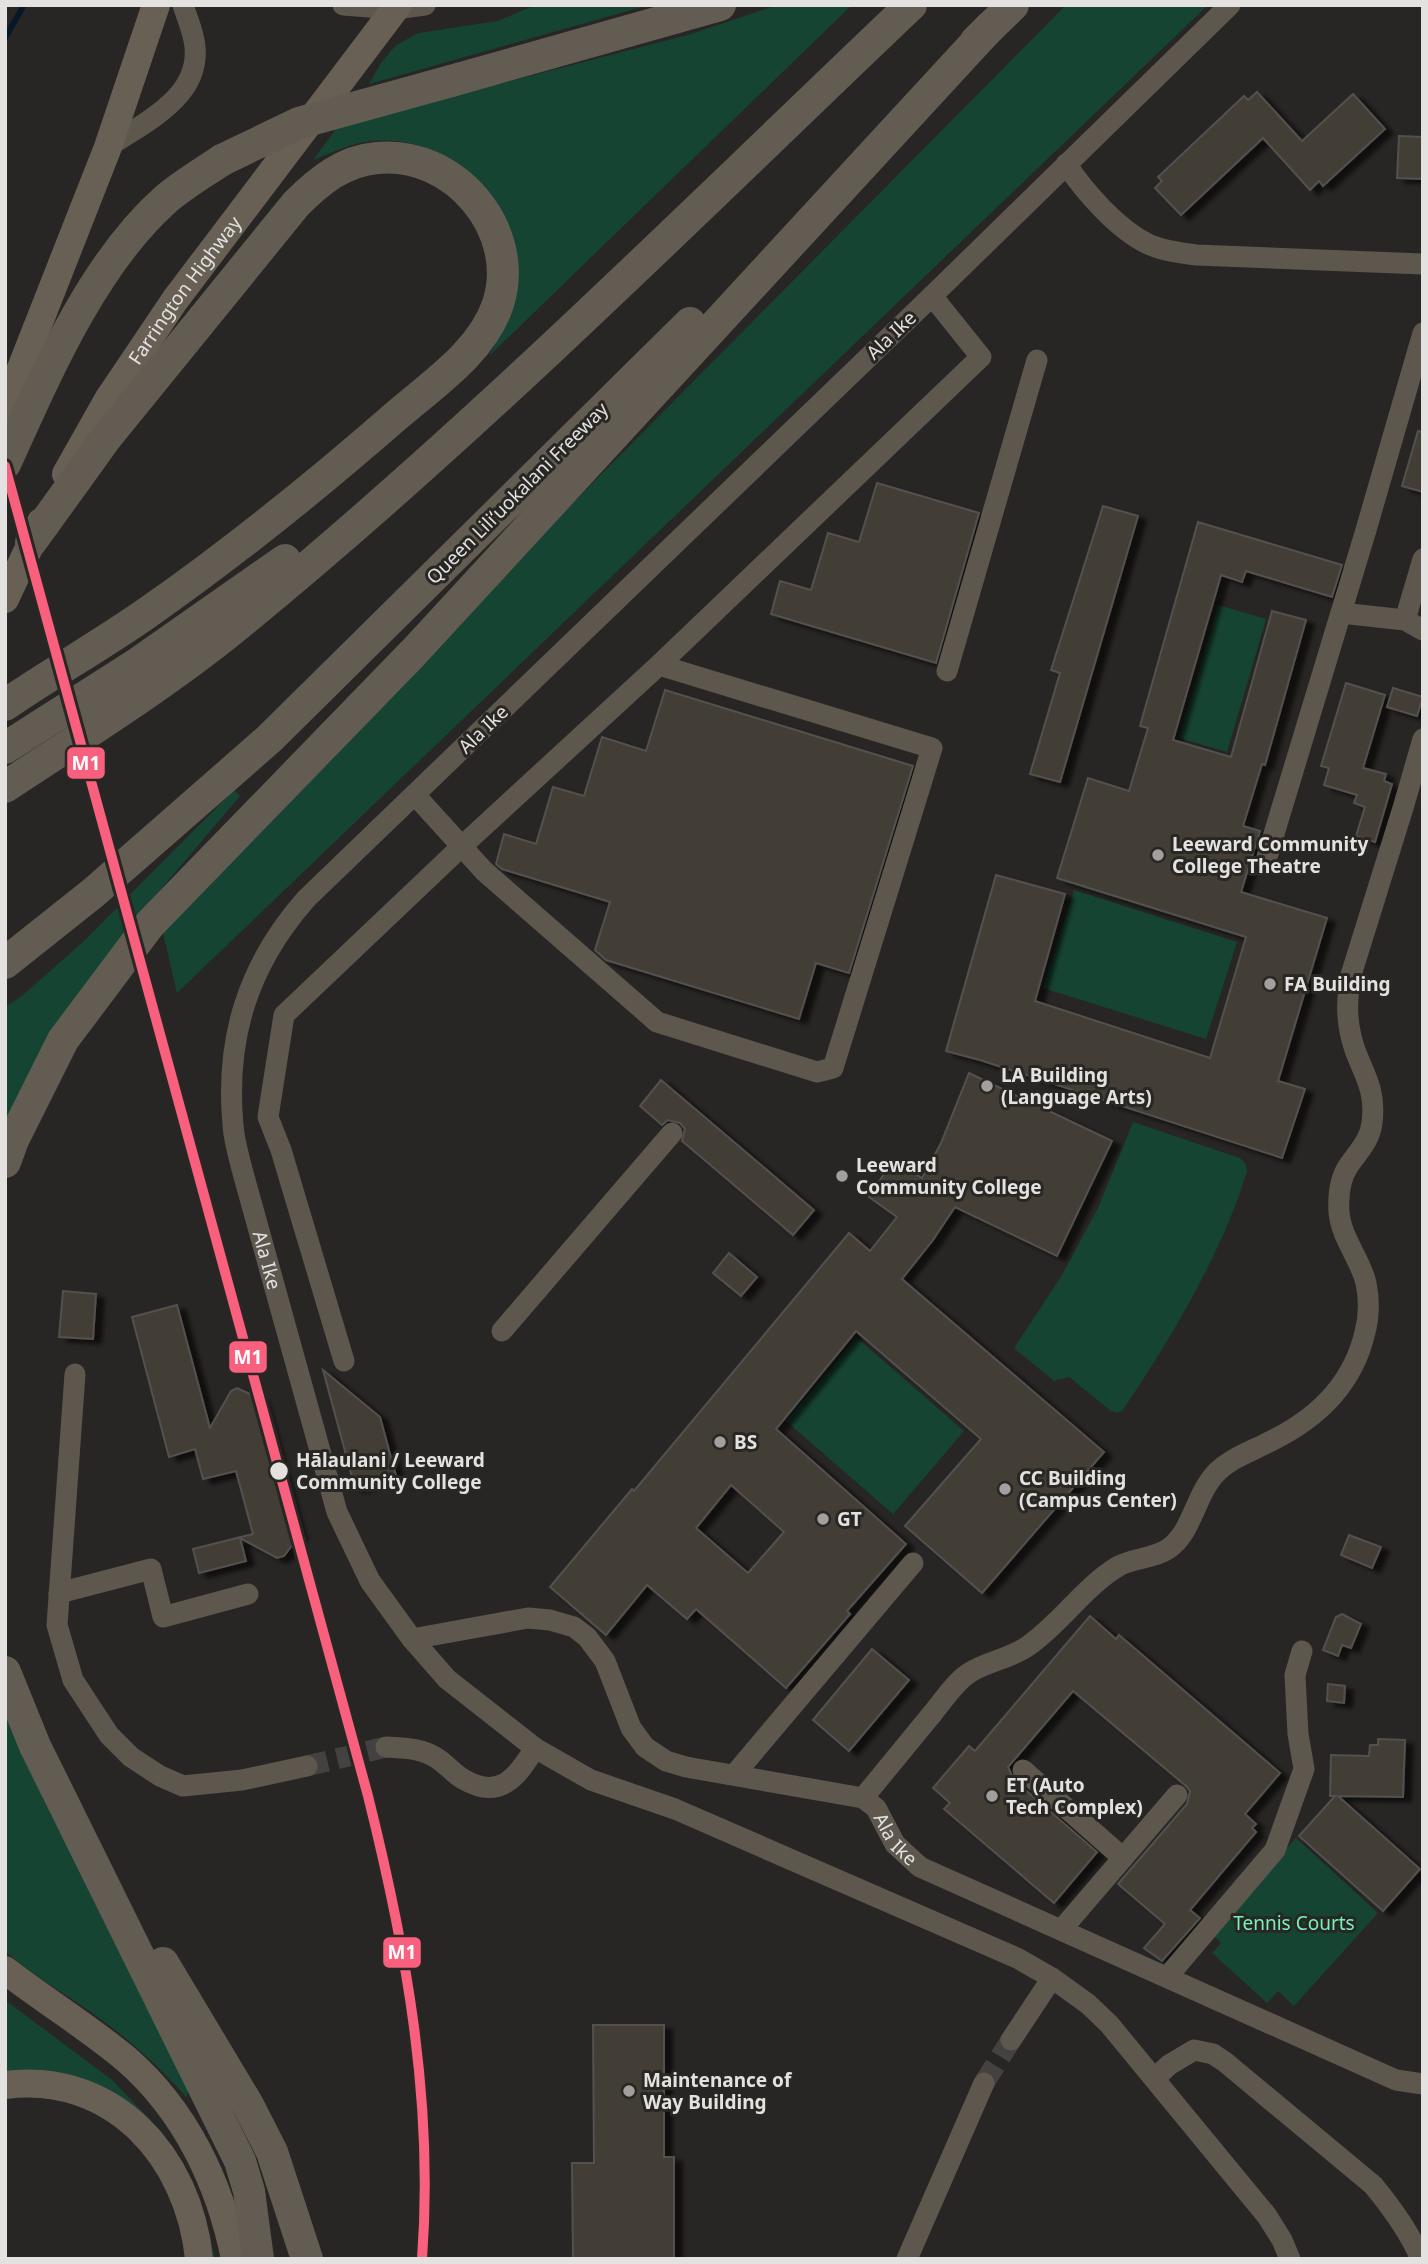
<svg xmlns="http://www.w3.org/2000/svg" width="1428" height="2264" viewBox="0 0 1428 2264" font-family="'Noto Sans',sans-serif">
  <style>
    .green { fill: #164432 }
    .lines { fill: none; stroke-linecap: round; stroke-linejoin: round }
    .stream { stroke: #061827; stroke-width: 6 }
    .building { fill: #433d36; stroke: #52514f; stroke-width: 2; fill-rule: evenodd; filter: url(#shadow) }
    .minor-tunnel { stroke: #434240; stroke-width: 21; stroke-dasharray: 21 10; stroke-linecap: butt }
    .minor { stroke: #5d574e; stroke-width: 21 }
    .major { stroke: #686055; stroke-width: 28 }
    .highway { stroke: #635c52; stroke-width: 32 }
    .highway-bridge { stroke: #635c52; stroke-width: 32 }
    .metro-1-casing { stroke: #282723; stroke-width: 16 }
    .metro-1 { stroke: #f8607d; stroke-width: 10 }
    .poi-dot { fill: #a1a09e; stroke: #282723; stroke-width: 2.5 }
    .stop-dot { fill: #e3e2e0; stroke: #282723; stroke-width: 2.5 }
    .labels { text-anchor: middle; stroke-width: 6; stroke-linejoin: round; paint-order: stroke }
    .street-label { font-size: 19px; fill: #e3e2e0; stroke: #282723 }
    .poi-label { font-size: 19px; font-weight: bold; fill: #e3e2e0; stroke: #282723; text-anchor: start }
    .stop-label { font-size: 19px; font-weight: bold; fill: #e3e2e0; stroke: #282723; text-anchor: start }
    .park-label { font-size: 19px; fill: #76f2bc; stroke: #282723 }
    .line-badge { stroke: #282723; stroke-width: 2.5 }
    .badge-label { font-size: 19px; text-anchor: middle; font-weight: bold; fill: #fff }
  </style>
  <defs>
    <filter id="shadow"><feDropShadow dx="8" dy="4.5" stdDeviation="2" flood-color="#0009"/></filter>
  </defs>
  <rect width="100%" height="100%" fill="#272624"/>
  <!-- green -->
  <g class="green">
    <polygon points="535,5 649,5 369,84 381,63 395,46 418,33 498,21"/>
    <path d="M777,5H852L489,356C500,334 519,300 518,276C517,198 443,129 364,142C347,145 329,154 313,160L338,126L691,34Z"/>
    <polygon points="1066,5 1208,5 177,993 160,920"/>
    <polygon points="1218,605 1266,619 1227,752 1179,738"/>
    <polygon points="234,790 240,796 144,909 5,1136 5,1007 22,996 84,941"/>
    <polygon points="1074,890 1237,942 1206,1039 1043,988"/>
    <path d="M1133,1122L1240,1158L1245,1163L1247,1171C1222,1254 1171,1338 1123,1410L1118,1413L1111,1411L1069,1377L1054,1381L1014,1348L1062,1275L1098,1208Z"/>
    <polygon points="857,1338 964,1431 893,1514 786,1421"/>
    <path d="M5,1696L43,1799L191,2087L186,2097C161,2068 133,2043 102,2020C70,1996 35,1978 5,1951Z"/>
    <polygon points="1296,1838 1378,1913 1294,2006 1278,1991 1267,2003 1212,1953 1221,1943 1210,1932"/>
    <polygon points="5,2000 112,2080 161,2131 185,2171 207,2224 215,2259 209,2259 157,2138 5,2077"/>
  </g>
  <g class="lines">
    <!-- stream -->
    <polyline class="stream" points="5,38 24,5"/>
  </g>
  <!-- building -->
  <g class="building">
    <polygon points="1257,92 1302,141 1353,94 1385,129 1323,186 1319,181 1310,190 1263,138 1181,215 1155,188 1162,181 1158,177 1244,96 1248,100"/>
    <polygon points="1399,136 1423,137 1423,179 1397,178"/>
    <polygon points="1418,431 1423,432 1423,492 1402,486"/>
    <polygon points="877,483 979,513 936,663 771,614 780,581 811,590 828,533 859,542"/>
    <polygon points="1103,506 1138,516 1060,782 1030,774 1060,673 1051,670"/>
    <polygon points="1198,522 1342,565 1332,597 1246,571 1242,582 1221,575 1173,740 1231,757 1272,611 1306,620 1265,765 1262,764 1243,826 1260,831 1241,892 1327,918 1278,1081 1305,1089 1282,1158 980,1060 946,1051 996,875 1065,894 1035,1001 1210,1058 1246,937 1057,878 1088,778 1129,791 1148,728 1140,726"/>
    <polygon points="1346,683 1385,695 1363,768 1386,774 1384,781 1392,784 1375,842 1356,836 1365,807 1354,803 1357,795 1324,785 1329,768 1321,766"/>
    <polygon points="1393,688 1423,697 1417,716 1387,707"/>
    <polygon points="665,690 913,766 849,973 816,963 799,1019 606,960 595,950 610,902 502,869 496,864 504,834 536,844 553,787 584,796 602,737 646,751"/>
    <path d="M969,1073L1112,1141L1057,1256L955,1207L933,1240L902,1279L1104,1452L982,1593L905,1526L981,1439L856,1331L776,1429L906,1544L847,1611L850,1614L786,1688L696,1609L687,1619L647,1585L606,1635L550,1587L632,1489L634,1491L849,1233L870,1251L897,1217L869,1197L893,1160L922,1178L941,1143ZM731,1485L784,1532L748,1573L696,1528Z"/>
    <polygon points="661,1080 814,1210 793,1235 682,1141 685,1129 680,1123 668,1120 662,1125 640,1106"/>
    <polygon points="729,1253 757,1277 741,1296 713,1273"/>
    <polygon points="63,1291 96,1294 93,1339 59,1337"/>
    <polygon points="177,1305 210,1428 231,1391 237,1388 261,1399 299,1536 284,1556 277,1558 240,1538 246,1561 199,1573 193,1549 253,1534 236,1471 203,1479 195,1449 169,1457 132,1317"/>
    <polygon points="323,1370 380,1417 396,1476 355,1488"/>
    <polygon points="1349,1535 1381,1547 1372,1568 1341,1555"/>
    <polygon points="1342,1614 1361,1624 1351,1648 1342,1645 1338,1656 1323,1650 1336,1617"/>
    <polygon points="1090,1616 1116,1639 1119,1635 1280,1773 1245,1814 1256,1824 1252,1828 1256,1832 1190,1910 1200,1918 1162,1961 1144,1948 1165,1924 1118,1884 1187,1804 1190,1791 1186,1786 1073,1691 1008,1767 1014,1780 1097,1852 1054,1903 944,1809 950,1803 933,1788 969,1746 975,1751"/>
    <polygon points="872,1649 909,1680 849,1751 813,1720"/>
    <polygon points="1328,1684 1345,1686 1344,1703 1327,1701"/>
    <polygon points="1378,1739 1405,1740 1403,1797 1338,1796 1420,1869 1383,1911 1299,1836 1335,1796 1330,1796 1331,1755 1369,1756 1370,1745 1378,1745"/>
    <polygon points="593,2025 664,2025 664,2157 674,2157 674,2259 573,2259 572,2163 594,2163"/>
  </g>
  <g class="lines">
    <!-- minor-tunnel -->
    <g class="minor-tunnel">
      <polyline points="307,1766 386,1747"/>
      <polyline points="984,2083 1011,2040"/>
    </g>
    <!-- minor -->
    <g class="minor">
      <polyline points="343,5 395,9 425,5"/>
      <path id="s1" d="M1230,5L932,296L306,899C248,965 225,1038 233,1125C234,1141 239,1157 243,1173L337,1512L370,1581L412,1639L447,1679L535,1748L591,1780L675,1809L1019,1959L1052,1978L1088,2004L1109,2024L1267,2216L1282,2240L1290,2259"/>
      <path d="M108,147C143,123 200,98 195,47C194,33 187,18 183,5"/>
      <path d="M1066,164C1085,192 1117,229 1148,244C1163,251 1181,253 1197,255L1423,264"/>
      <polyline points="1341,613 1405,620 1423,630"/>
      <polyline points="1405,620 1423,559"/>
      <polyline points="947,671 1037,360"/>
      <polyline points="415,795 484,871 657,1022 817,1072 833,1068 932,748 659,665"/>
      <polyline points="1267,857 1366,530 1423,333"/>
      <polyline points="502,1331 672,1133"/>
      <polyline points="344,1361 281,1150 268,1117 284,1015 461,847 659,665 981,357 932,296"/>
      <polyline points="75,1374 57,1625 73,1680 109,1735 131,1757 160,1776 183,1786 242,1780 307,1766"/>
      <polyline points="59,1593 151,1569 163,1617 248,1594"/>
      <path id="s2" d="M412,1639L528,1618L550,1620L574,1627L587,1637L605,1661L631,1728L645,1747L666,1761L686,1767L863,1798L876,1808L895,1844L920,1867L1396,2080L1423,2084"/>
      <path d="M386,1747C405,1748 422,1748 438,1759C447,1765 454,1774 463,1779C500,1801 517,1777 535,1748"/>
      <polyline points="1023,1770 1123,1858"/>
      <polyline points="734,1775 913,1563"/>
      <path d="M863,1798C886,1770 909,1742 932,1714C943,1701 954,1683 969,1673C987,1661 1010,1659 1028,1646C1061,1623 1083,1588 1117,1567C1132,1558 1153,1559 1168,1549C1193,1532 1195,1494 1217,1472C1231,1458 1252,1451 1269,1442C1317,1419 1353,1385 1365,1332C1369,1317 1369,1298 1366,1283C1360,1258 1341,1238 1339,1212C1338,1196 1340,1178 1349,1165C1359,1151 1370,1140 1372,1123C1376,1090 1365,1077 1355,1050C1346,1024 1346,1001 1351,975L1403,808L1423,739"/>
      <polyline points="1062,1929 1177,1795"/>
      <polyline points="1168,1976 1275,1850 1304,1769 1298,1734 1295,1675 1302,1651"/>
      <polyline points="1011,2040 1052,1978"/>
      <path d="M1155,2078L1169,2065L1194,2050L1213,2054L1225,2062L1373,2185C1392,2208 1409,2231 1421,2259"/>
      <polyline points="907,2259 984,2083"/>
    </g>
    <!-- major -->
    <g class="major">
      <polyline points="5,409 108,147 156,5"/>
      <path id="s3" d="M66,474L109,398L175,300L398,5"/>
      <polyline points="5,599 41,522"/>
      <path d="M5,1970C45,2001 88,2027 126,2059C185,2110 220,2183 235,2259"/>
      <path d="M5,2085C113,2071 189,2157 199,2259"/>
    </g>
    <!-- highway -->
    <g class="highway">
      <polyline points="976,41 1013,5"/>
      <polyline points="451,81 720,5"/>
      <path d="M5,464C45,376 92,265 165,200C182,185 203,173 222,160"/>
      <path d="M5,705C52,673 101,645 147,613C234,552 317,485 396,416C433,384 482,352 498,304C522,229 453,150 377,158C343,161 319,181 296,204L106,438L31,542"/>
      <polyline points="5,748 135,665 285,560"/>
      <path d="M5,787C82,736 161,687 233,629C471,435 688,217 911,5"/>
      <polyline points="5,963 93,893 269,739 690,323"/>
      <polyline points="5,1162 13,1140 63,1040 150,924 414,652 990,27"/>
      <polyline points="5,1672 35,1746 240,2161 249,2191 258,2259"/>
      <polyline points="163,1963 248,2105 272,2152 307,2259"/>
    </g>
    <!-- highway-bridge -->
    <polyline class="highway-bridge" points="222,160 299,123 451,81"/>
    <!-- metro-1 casing -->
    <g class="metro-1-casing">
      <path id="metro-1" d="M5,466L368,1796C406,1948 434,2101 422,2259"/>
    </g>
    <!-- metro-1 -->
    <use href="#metro-1" class="metro-1"/>
  </g>
  <!-- markers -->
  <g class="poi-dot">
    <circle cx="1158" cy="855" r="7"/>
    <circle cx="1270" cy="984" r="7"/>
    <circle cx="987" cy="1086" r="7"/>
    <circle cx="842" cy="1176" r="7"/>
    <circle cx="720" cy="1442" r="7"/>
    <circle cx="1005" cy="1489" r="7"/>
    <circle cx="823" cy="1519" r="7"/>
    <circle cx="992" cy="1796" r="7"/>
    <circle cx="629" cy="2091" r="7"/>
  </g>
  <circle class="stop-dot" cx="279" cy="1471" r="10"/>
  <g class="labels">
    <!-- street labels -->
    <g class="street-label">
      <text dy="7" stroke="none"><textPath href="#s3" startOffset="219">Farrington Highway</textPath></text>
      <text transform="translate(891 335) rotate(-44)" y="7">Ala Ike</text>
      <text transform="translate(517 493) rotate(-45)" y="7">Queen Liliʻuokalani Freeway</text>
      <text transform="translate(483 729) rotate(-44)" y="7">Ala Ike</text>
      <text dy="7" stroke="none"><textPath href="#s1" startOffset="1670">Ala Ike</textPath></text>
      <text dy="7" stroke="none"><textPath href="#s2" startOffset="586">Ala Ike</textPath></text>
    </g>
    <!-- poi labels -->
    <g class="poi-label">
      <text x="1172" y="851">Leeward Community<tspan x="1172" dy="22">College Theatre</tspan></text>
      <text x="1284" y="991">FA Building</text>
      <text x="1001" y="1082">LA Building<tspan x="1001" dy="22">(Language Arts)</tspan></text>
      <text x="856" y="1172">Leeward<tspan x="856" dy="22">Community College</tspan></text>
      <text x="734" y="1449">BS</text>
      <text x="1019" y="1485">CC Building<tspan x="1019" dy="22">(Campus Center)</tspan></text>
      <text x="837" y="1526">GT</text>
      <text x="1006" y="1792">ET (Auto<tspan x="1006" dy="22">Tech Complex)</tspan></text>
      <text x="643" y="2087">Maintenance of<tspan x="643" dy="22">Way Building</tspan></text>
    </g>
    <!-- stop labels -->
    <g class="stop-label">
      <text x="296" y="1467">Hālaulani / Leeward<tspan x="296" dy="22">Community College</tspan></text>
    </g>
    <!-- park labels -->
    <g class="park-label">
      <text x="1294" y="1930">Tennis Courts</text>
    </g>
  </g>
  <g class="line-badge">
    <rect x="66" y="746" width="40" height="34" rx="7" fill="#f8607d"/>
    <rect x="228" y="1340" width="40" height="34" rx="7" fill="#f8607d"/>
    <rect x="382" y="1936" width="40" height="33" rx="7" fill="#f8607d"/>
  </g>
  <g class="badge-label">
    <text x="86" y="770">M1</text>
    <text x="248" y="1364">M1</text>
    <text x="402" y="1959">M1</text>
  </g>
  <!-- border -->
  <rect width="1428" height="2264" fill="none" stroke="#e3e2e0" stroke-width="14"/>
</svg>
